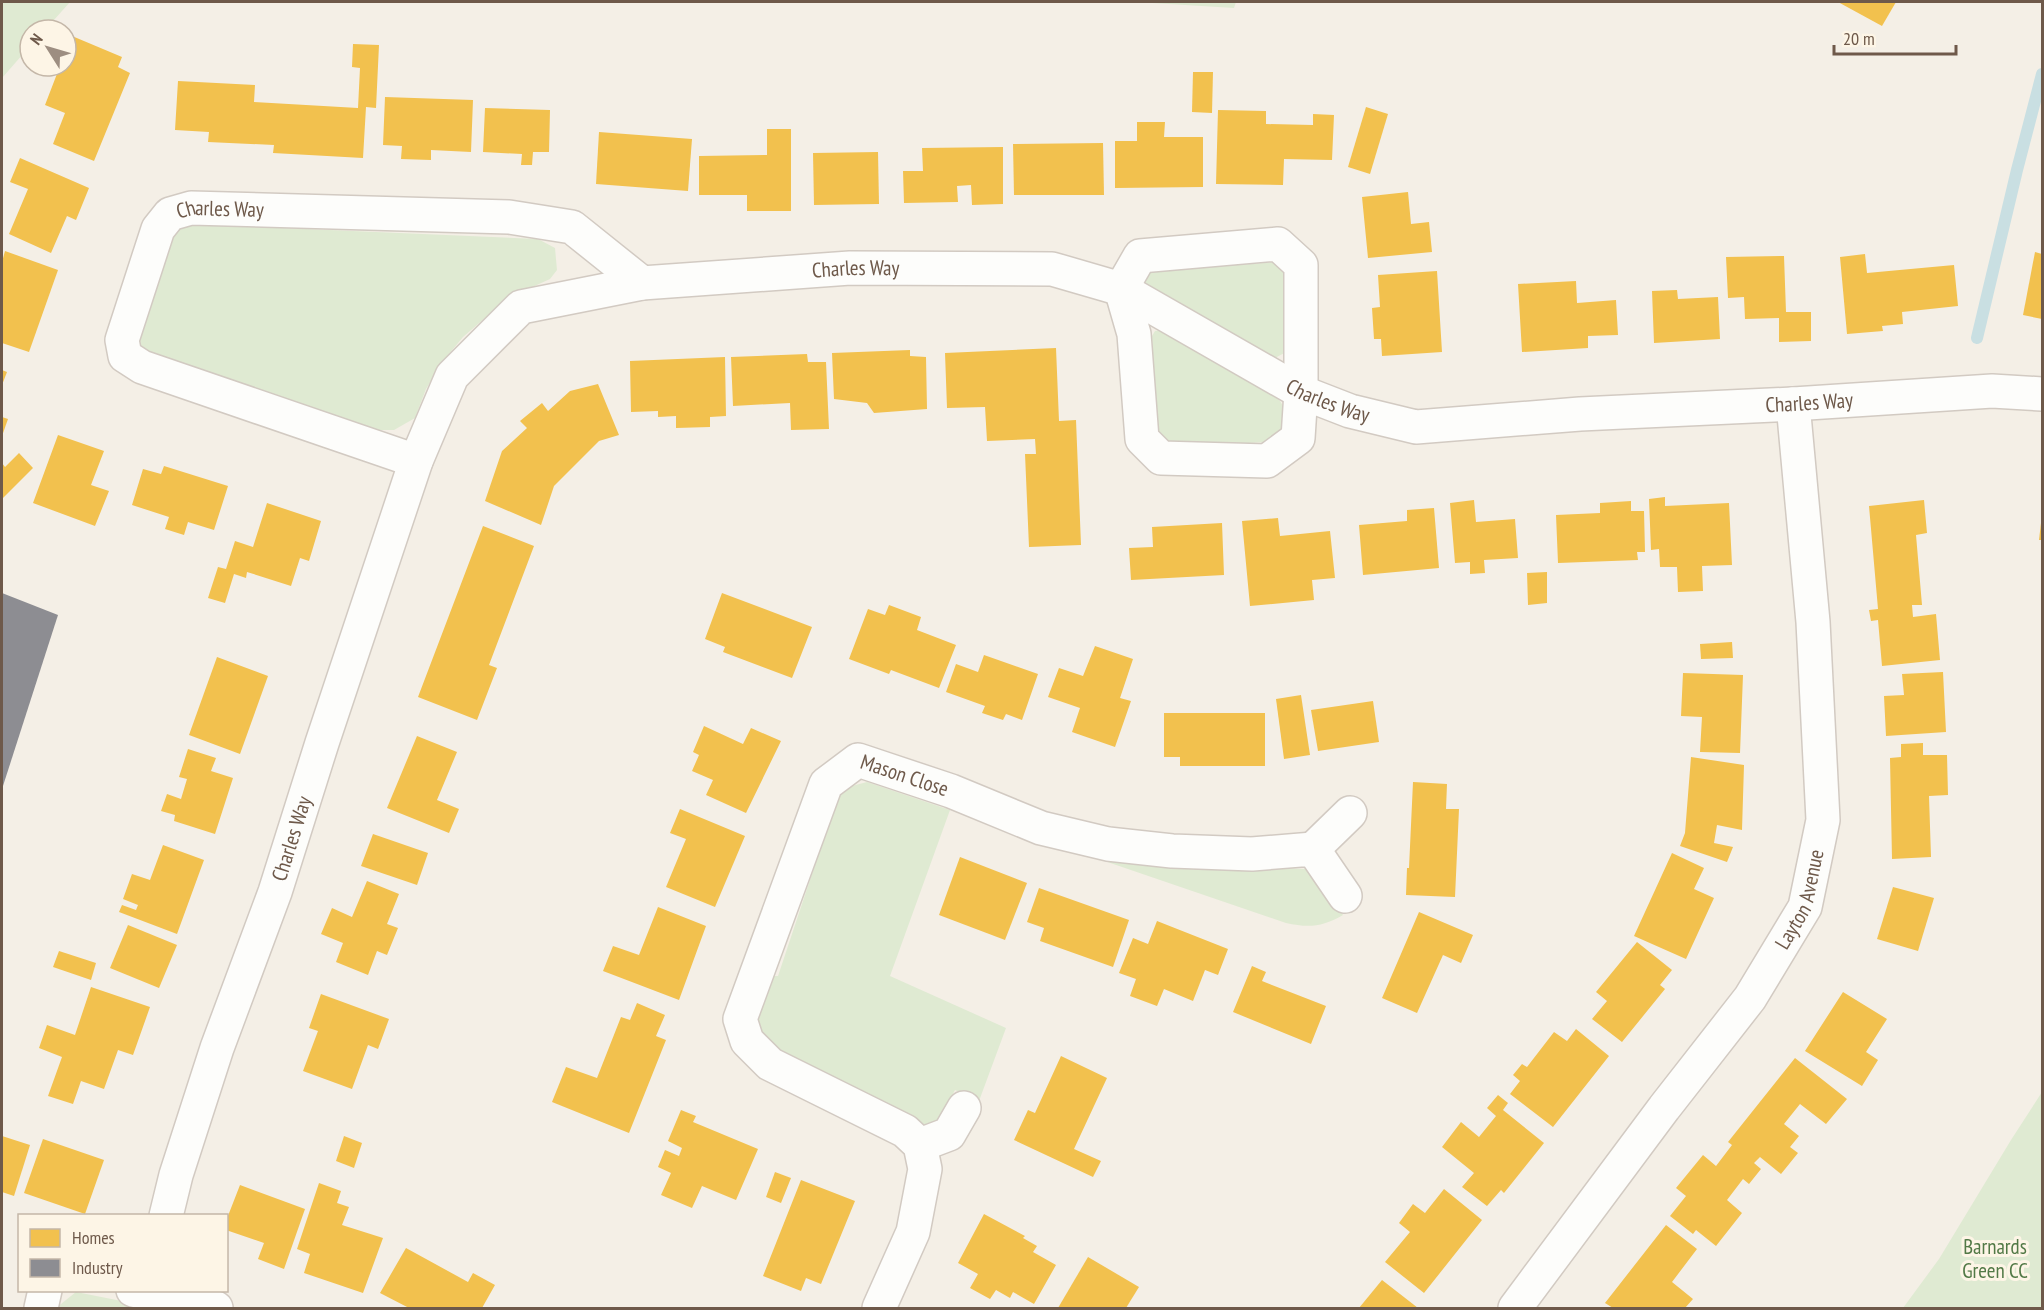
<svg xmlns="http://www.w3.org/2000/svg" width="2044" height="1310" viewBox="0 0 2044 1310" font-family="'PT Sans Narrow',sans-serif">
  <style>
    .green { fill: #dfead2 }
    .homes { fill: #f2c14e }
    .industry { fill: #8d8d92 }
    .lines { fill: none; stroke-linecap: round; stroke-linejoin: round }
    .stream { stroke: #c9dfe2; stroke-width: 12 }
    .minor-casing { stroke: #d2cac2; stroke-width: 36 }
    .minor { stroke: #fdfdfb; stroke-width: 33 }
    .labels { text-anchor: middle; stroke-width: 6; stroke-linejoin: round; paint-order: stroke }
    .street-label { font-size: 21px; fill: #6e594a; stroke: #fdf5e6 }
    .park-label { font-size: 21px; fill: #527946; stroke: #fdf5e6 }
  </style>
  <rect width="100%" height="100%" fill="#f4efe6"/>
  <!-- green -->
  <g class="green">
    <polygon points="2,2 70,2 45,30 30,30 30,46 2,78"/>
    <polygon points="1136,2 1236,2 1234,8"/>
    <polygon points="188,224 538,239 555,248 557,270 550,279 528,289 493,311 463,337 443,361 426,389 415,418 394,430 369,430 145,353 138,348 140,337 175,233 180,227"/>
    <polygon points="1278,262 1287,268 1288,351 1275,358 1266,356 1143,285 1141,277 1147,271"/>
    <path d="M1163,330L1276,396C1289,411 1286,418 1279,435L1266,442L1177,447L1157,436L1152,336L1155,331Z"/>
    <polygon points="867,782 950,810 890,976 1006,1028 979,1101 955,1090 938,1122 926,1125 774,1055 753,1032 768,976 778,976 823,841 816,833 832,802 848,787"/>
    <path d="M1084,854L1181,864L1305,869L1328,892L1343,915C1322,927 1309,928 1286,923Z"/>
    <polygon points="2042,1092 2042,1308 1903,1308 1939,1259 2011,1140"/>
    <polygon points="76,1292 157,1308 56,1308"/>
  </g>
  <!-- homes -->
  <g class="homes">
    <polygon points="1838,2 1896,2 1882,26"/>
    <polygon points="72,36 122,57 118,67 130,73 94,161 53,144 65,113 45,105 60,66 66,66 66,50"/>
    <polygon points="353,44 379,45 376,108 366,107 363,158 273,153 274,145 208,142 209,132 175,130 178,81 255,85 254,102 358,108 360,68 352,67"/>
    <polygon points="1193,72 1213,72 1212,113 1192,112"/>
    <polygon points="385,97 473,100 471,152 431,150 431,160 401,159 402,146 383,145"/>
    <polygon points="1366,107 1388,114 1370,174 1348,167"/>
    <polygon points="485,108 550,110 549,152 533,152 532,165 521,165 522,154 483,152"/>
    <polygon points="1218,110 1266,111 1266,124 1313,125 1313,114 1334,115 1332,160 1284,159 1283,185 1216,184"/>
    <polygon points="1137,122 1165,122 1164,137 1203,137 1203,187 1115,188 1115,141 1137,141"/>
    <polygon points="767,129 791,129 791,211 747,211 747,195 699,195 699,156 767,155"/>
    <polygon points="599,132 692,139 688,191 596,184"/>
    <polygon points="1103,143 1104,195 1014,195 1013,144"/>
    <polygon points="1003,147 1003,204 972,205 971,185 957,186 958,202 904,203 903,171 923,171 922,148"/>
    <polygon points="878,152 879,204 814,205 813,153"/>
    <polygon points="20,158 89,188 76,220 67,216 51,253 9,234 28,189 10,182"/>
    <polygon points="1408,192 1411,224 1429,222 1432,252 1368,258 1362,197"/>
    <polygon points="5,251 58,270 29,352 2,343 2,262"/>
    <polygon points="2035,252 2042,254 2042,319 2023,315"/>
    <polygon points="1865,254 1867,273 1954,265 1958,306 1902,312 1903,324 1882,326 1883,331 1847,334 1840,257"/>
    <polygon points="1784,256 1786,312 1811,312 1811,341 1779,342 1779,318 1745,319 1744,297 1728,298 1726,257"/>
    <polygon points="1437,271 1442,352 1382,356 1381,339 1374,339 1372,308 1380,307 1378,275"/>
    <polygon points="1576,281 1577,303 1616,300 1618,335 1588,336 1588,348 1522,352 1518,284"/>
    <polygon points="1677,290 1678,299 1718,297 1720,339 1654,343 1652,291"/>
    <polygon points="1056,348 1059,421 1076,420 1081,545 1029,547 1025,454 1036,454 1035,439 987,441 985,407 947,408 945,353"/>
    <polygon points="910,350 910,356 926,357 927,409 874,413 867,403 834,399 832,353"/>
    <polygon points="807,354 808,362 826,362 829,429 791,430 790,403 733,406 731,357"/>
    <polygon points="725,357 726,416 710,417 710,427 676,428 676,416 658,417 658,411 631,412 630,361"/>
    <polygon points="2,370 7,372 2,385"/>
    <polygon points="598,384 619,435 599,441 554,486 541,525 485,501 502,451 527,428 520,421 542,403 548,411 570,391"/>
    <polygon points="2,417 8,419 2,436"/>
    <polygon points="58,435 104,451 91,485 109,491 95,526 33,503"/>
    <polygon points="19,453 33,468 2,499 2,463 5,467"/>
    <polygon points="164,466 228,486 214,530 188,522 184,535 165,529 169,517 132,505 143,469 161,474"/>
    <polygon points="1665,497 1665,506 1729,503 1732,565 1702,566 1703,591 1678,592 1677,567 1660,567 1659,549 1651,550 1649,499"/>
    <polygon points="1474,500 1476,522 1515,519 1518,558 1484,560 1485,573 1470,574 1470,562 1455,563 1450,503"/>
    <polygon points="1924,500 1927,533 1916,535 1922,605 1912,605 1913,617 1936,614 1940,660 1882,666 1878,620 1871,621 1869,610 1878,609 1869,506"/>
    <polygon points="1631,501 1631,511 1644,511 1645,552 1637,552 1638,560 1558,563 1556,515 1600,513 1600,503"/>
    <polygon points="267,503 321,521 309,561 300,558 291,586 247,572 246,578 234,574 225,603 208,598 218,567 226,569 235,541 253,547"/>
    <polygon points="1434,508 1439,568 1363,575 1359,525 1407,521 1407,510"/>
    <polygon points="1278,518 1280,536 1330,531 1335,578 1312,580 1314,600 1250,606 1242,521"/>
    <polygon points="1222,523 1224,575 1131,580 1129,548 1153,547 1152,527"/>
    <polygon points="2041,523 2042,523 2042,540 2039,540"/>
    <polygon points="483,526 534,546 489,665 497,668 477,720 418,697"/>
    <polygon points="1547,572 1547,603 1528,605 1527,573"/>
    <polygon points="722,593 812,627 792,678 723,652 725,647 705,639"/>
    <polygon points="889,605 921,617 917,630 956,645 939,688 891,670 889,674 849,659 868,609 885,615"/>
    <polygon points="1732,642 1733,658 1701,659 1700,644"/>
    <polygon points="1095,646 1133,659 1120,698 1131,701 1115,747 1072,732 1080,708 1048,697 1059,668 1083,676"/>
    <polygon points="984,655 1038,674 1022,720 1006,714 1003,720 982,713 985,706 946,692 956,664 978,672"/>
    <polygon points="217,657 268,676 240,754 189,735"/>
    <polygon points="1943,672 1946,732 1886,736 1884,696 1904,695 1902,674"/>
    <polygon points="1683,673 1743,675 1740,753 1700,752 1702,717 1681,716"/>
    <polygon points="1301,695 1310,755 1284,759 1276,699"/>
    <polygon points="1373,701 1379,742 1318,751 1311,710"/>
    <polygon points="1164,713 1265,713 1265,766 1180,766 1180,757 1164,757"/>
    <polygon points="704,726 743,744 751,728 781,741 746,813 706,795 713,780 692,771 699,755 693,752"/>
    <polygon points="417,736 457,752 437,800 459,809 449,833 387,808"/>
    <polygon points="1923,743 1923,755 1947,755 1948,795 1929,796 1931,857 1892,859 1890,758 1901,757 1901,744"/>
    <polygon points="188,749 216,758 211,771 233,778 215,834 174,821 175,815 161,811 167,794 181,799 187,779 179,777"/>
    <polygon points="1691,757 1744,765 1742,830 1717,825 1714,843 1733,847 1727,862 1680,846 1685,833"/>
    <polygon points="1413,782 1447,784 1446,809 1459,809 1455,897 1406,895 1407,868 1409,868"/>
    <polygon points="680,809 745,836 715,907 666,887 686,839 670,833"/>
    <polygon points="373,834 428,853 417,885 361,866"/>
    <polygon points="163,845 204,860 177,934 119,912 122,905 136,910 138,905 123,899 132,874 150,880"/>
    <polygon points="1672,853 1704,868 1694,889 1714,898 1686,959 1634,936"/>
    <polygon points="960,857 1027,883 1005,940 939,915"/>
    <polygon points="367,881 399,894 387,924 398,928 387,955 377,951 368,975 336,962 343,943 321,934 332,908 352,917"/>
    <polygon points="1893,887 1934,898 1918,951 1877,939"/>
    <polygon points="1039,888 1129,920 1113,967 1040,941 1044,928 1027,922"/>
    <polygon points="658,907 706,926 679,1000 603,971 613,946 639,955"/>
    <polygon points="1419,912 1473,935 1461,963 1443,955 1417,1013 1382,998"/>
    <polygon points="1157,921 1228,949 1218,975 1205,970 1193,1001 1164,989 1157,1006 1130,996 1136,979 1119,973 1133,938 1148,944"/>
    <polygon points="128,925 177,945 159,988 110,968"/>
    <polygon points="1637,942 1672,970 1660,985 1665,989 1622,1042 1592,1019 1607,1001 1596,992"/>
    <polygon points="59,951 96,963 91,980 53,967"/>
    <polygon points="1252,966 1266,972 1262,981 1326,1006 1311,1044 1233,1012"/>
    <polygon points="91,987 150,1007 133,1055 118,1050 104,1089 81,1081 73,1104 48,1096 62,1057 39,1048 47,1025 75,1035"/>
    <polygon points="1843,992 1887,1019 1866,1052 1878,1060 1862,1086 1805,1051"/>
    <polygon points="321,994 389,1019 378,1049 368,1045 352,1089 303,1071 318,1031 309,1028"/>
    <polygon points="637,1003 665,1015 656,1036 666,1040 629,1133 552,1102 566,1067 597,1078 621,1017 630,1020"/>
    <polygon points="1576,1029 1609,1056 1553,1127 1510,1094 1520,1081 1513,1075 1522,1064 1527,1067 1554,1032 1567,1041"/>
    <polygon points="1061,1056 1107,1078 1074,1149 1101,1161 1093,1177 1014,1140 1028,1110 1035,1113"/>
    <polygon points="1795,1058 1847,1099 1826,1124 1800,1104 1784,1124 1799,1136 1790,1147 1798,1153 1781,1174 1760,1157 1754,1163 1761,1169 1749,1184 1743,1179 1727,1200 1742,1213 1716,1246 1696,1230 1693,1234 1670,1216 1686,1196 1676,1188 1703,1155 1716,1166 1732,1145 1728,1142"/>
    <polygon points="1498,1095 1508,1103 1503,1110 1544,1143 1504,1193 1501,1190 1487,1206 1462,1187 1474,1173 1442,1147 1461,1122 1479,1137 1496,1116 1487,1108"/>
    <polygon points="681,1110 696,1116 693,1122 758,1149 736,1200 702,1186 692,1208 661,1195 671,1173 658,1167 665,1150 679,1156 682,1148 668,1141"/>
    <polygon points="2,1136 30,1145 14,1196 2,1192"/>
    <polygon points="344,1136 362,1143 354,1168 336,1161"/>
    <polygon points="43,1139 104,1160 85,1214 24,1193"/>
    <polygon points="775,1172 791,1178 781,1203 766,1197"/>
    <polygon points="801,1180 855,1201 821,1284 806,1278 801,1291 763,1276"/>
    <polygon points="319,1183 341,1191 337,1203 349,1207 342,1225 383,1238 363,1293 304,1273 310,1254 297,1249"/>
    <polygon points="240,1185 305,1209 284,1269 258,1259 264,1243 226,1230 226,1221"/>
    <polygon points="1444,1189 1482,1220 1424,1293 1385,1262 1410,1232 1399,1223 1413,1204 1425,1213"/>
    <polygon points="984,1214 1025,1236 1023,1238 1037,1246 1033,1252 1056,1265 1034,1304 1013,1292 1010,1298 996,1290 990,1299 970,1288 978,1274 958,1263"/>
    <polygon points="1666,1225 1697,1249 1672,1282 1693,1299 1685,1308 1613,1308 1605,1303"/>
    <polygon points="406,1248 468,1282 473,1273 495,1285 482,1308 409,1308 380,1293"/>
    <polygon points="1088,1257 1139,1287 1126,1308 1058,1308"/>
    <polygon points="1382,1280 1418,1308 1359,1308"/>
  </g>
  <!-- industry -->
  <polygon class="industry" points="2,593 58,615 2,789"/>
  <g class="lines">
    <!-- stream -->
    <polyline class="stream" points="1977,338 2017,170 2042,74"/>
    <!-- minor casing -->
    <g class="minor-casing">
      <g id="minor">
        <polygon points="1278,244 1301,265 1301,392 1298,438 1267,461 1161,458 1142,439 1134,334 1121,289 1140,256"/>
        <path id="s1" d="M416,461L142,367L125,356L122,340L158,229L170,214L191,208L509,217L572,227L642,283"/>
        <polyline points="1313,849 1350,813"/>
        <polyline points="920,1145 949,1134 964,1108"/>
        <path id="s2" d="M166,1216L176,1175L217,1048L275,892L322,743L416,461L452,376L521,307L642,283L850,268L1052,269L1121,289L1301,392L1350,411L1416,427L1580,414L1793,404L1992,391L2042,394"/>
        <polyline points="133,1290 216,1308"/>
        <polyline points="41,1308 45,1290"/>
        <path id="s3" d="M879,1308L913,1232L925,1169L920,1145L905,1131L770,1064L747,1041L740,1019L826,784L858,760L951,791L1041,828L1108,844L1172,851L1252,854L1313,849L1345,896"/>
        <path id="s4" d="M1515,1308L1664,1108L1750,998L1805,907L1823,820L1813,622L1793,404"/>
      </g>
    </g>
    <!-- minor -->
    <use href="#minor" class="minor"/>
  </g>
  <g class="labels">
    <!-- street labels -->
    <g class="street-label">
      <text dy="7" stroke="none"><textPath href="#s1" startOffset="513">Charles Way</textPath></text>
      <text dy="7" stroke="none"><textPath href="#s2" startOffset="1323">Charles Way</textPath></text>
      <text dy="7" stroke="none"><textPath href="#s2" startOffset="1827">Charles Way</textPath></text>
      <text dy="7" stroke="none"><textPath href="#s2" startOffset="2313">Charles Way</textPath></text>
      <text dy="7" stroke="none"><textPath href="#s3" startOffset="738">Mason Close</textPath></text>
      <text dy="7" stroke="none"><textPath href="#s2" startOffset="398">Charles Way</textPath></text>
      <text dy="7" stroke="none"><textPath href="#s4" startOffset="501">Layton Avenue</textPath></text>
    </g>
    <!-- park labels -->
    <g class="park-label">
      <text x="1995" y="1254">Barnards<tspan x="1995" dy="24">Green CC</tspan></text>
    </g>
  </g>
  <!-- border -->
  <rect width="2044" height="1310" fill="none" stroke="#6e594a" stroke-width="6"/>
  <!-- legend -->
  <rect x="18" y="1214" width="210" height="78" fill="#fdf5e6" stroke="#c4b7a8" stroke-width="1.5"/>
  <rect x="30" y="1229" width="30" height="18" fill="#f2c14e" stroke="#c4b7a8" stroke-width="1.5"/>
  <text x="72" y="1244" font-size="18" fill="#6e594a">Homes</text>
  <rect x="30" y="1259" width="30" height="18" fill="#8d8d92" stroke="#c4b7a8" stroke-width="1.5"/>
  <text x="72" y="1274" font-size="18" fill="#6e594a">Industry</text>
  <!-- north arrow -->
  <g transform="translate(48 48) rotate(307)"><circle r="28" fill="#fdf5e6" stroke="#c4b7a8" stroke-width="1.5"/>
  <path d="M0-4.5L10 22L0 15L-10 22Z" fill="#9d8e81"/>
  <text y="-9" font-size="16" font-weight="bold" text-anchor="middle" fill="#6e594a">N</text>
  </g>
  <!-- scale -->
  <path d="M1834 45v9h122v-9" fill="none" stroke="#6e594a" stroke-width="3"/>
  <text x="1843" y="45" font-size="18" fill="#6e594a" stroke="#fdf5e6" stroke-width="4.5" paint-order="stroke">20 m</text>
</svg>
